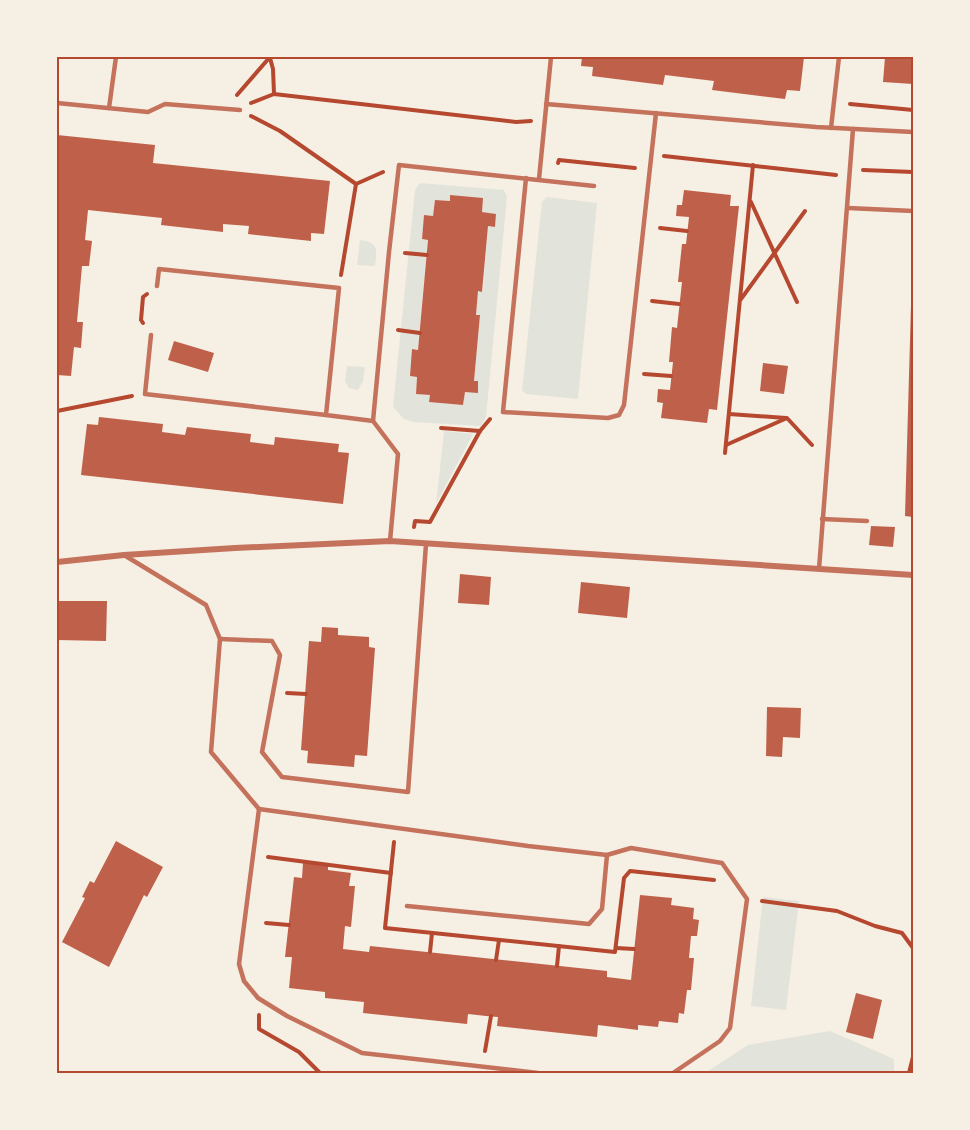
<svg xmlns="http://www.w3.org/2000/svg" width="970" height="1130" viewBox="0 0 970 1130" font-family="'Source Sans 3',sans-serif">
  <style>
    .green { fill: #e2e4dc; fill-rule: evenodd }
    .building { fill: #bf614a }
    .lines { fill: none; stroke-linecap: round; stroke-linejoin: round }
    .path { stroke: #b5482f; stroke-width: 4 }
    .service { stroke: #c5725c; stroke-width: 4.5 }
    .minor { stroke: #c5725c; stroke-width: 6 }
    .neatline { fill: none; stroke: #b5482f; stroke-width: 2 }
  </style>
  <rect width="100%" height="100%" fill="#f6efe4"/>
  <!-- green -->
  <g class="green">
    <path d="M420,183L504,190L507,197L486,417L481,426L413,422L404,419L393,407L415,190ZM450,196L482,212L496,214L495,227L488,226L483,291H478L476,315H480L474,381L478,382V392H465L463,405L430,402V395L416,394L417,377L410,376L413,349L418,350L428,240L422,239L424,215L433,216L435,200L450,201Z"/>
    <polygon points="547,197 597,203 578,399 526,394 522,390 542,202"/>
    <path d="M360,240C379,243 377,249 375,266L357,265Z"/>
    <polygon points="347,366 365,367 363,381 358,390 349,388 345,381"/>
    <polygon points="444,431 473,434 436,504 444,432"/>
    <polygon points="763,897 799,901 786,1010 751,1006"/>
    <polygon points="830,1031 894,1059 894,1073 705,1073 748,1045"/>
  </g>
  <!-- building -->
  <g class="building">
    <polygon points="582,57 804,57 800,91 787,90 785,99 712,90 714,81 665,75 663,85 592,76 593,67 581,66"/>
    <polygon points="885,57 913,57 913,84 883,82"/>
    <polygon points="57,135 155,145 153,163 330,181 324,234 311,233 311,241 248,234 249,226 223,224 223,232 161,225 162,218 88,210 85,240 92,241 89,266 82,266 77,322 83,322 81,348 74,347 71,376 57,375"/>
    <polygon points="684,190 731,195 730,206 739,206 717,410 709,409 707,423 661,418 663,403 657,402 658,389 670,390 673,362 669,362 672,327 677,328 682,282 678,282 682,244 686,244 689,217 676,216 677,205 682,205"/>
    <polygon points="450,195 483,198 482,212 496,214 495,227 488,226 482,292 478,291 476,315 480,315 474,381 478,381 478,393 465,392 463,405 429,402 430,395 416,394 417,377 410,376 412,349 418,350 428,240 422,239 424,215 433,216 435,200 450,201"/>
    <polygon points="911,305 913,305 913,517 905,516"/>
    <polygon points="174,341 214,353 208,372 168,360"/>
    <polygon points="763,363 788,366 784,394 760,391"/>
    <polygon points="99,417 163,424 162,432 185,435 187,427 251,434 250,442 274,445 275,437 339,444 338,452 349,453 343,504 81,475 87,424 98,425"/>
    <polygon points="871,526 895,527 893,547 869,545"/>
    <polygon points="460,574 491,577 489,605 458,603"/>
    <polygon points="581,582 630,587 627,618 578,613"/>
    <polygon points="57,601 107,601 106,641 57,640"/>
    <polygon points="322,627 338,628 338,635 369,637 369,647 375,648 367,756 355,755 354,767 307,763 308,751 301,750 309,641 321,642"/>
    <polygon points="767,707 801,708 800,738 783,737 782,757 766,756"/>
    <polygon points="116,841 163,867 147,897 144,895 109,967 62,942 85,898 82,897 90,881 94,883"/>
    <polygon points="303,863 328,866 328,870 351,873 349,886 355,886 351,927 345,926 343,949 369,952 370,946 607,971 607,977 631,980 640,895 672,898 671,905 694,908 693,919 699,920 697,936 691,936 689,958 694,958 691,990 687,990 684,1014 679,1013 678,1023 659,1021 658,1027 638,1025 638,1030 598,1025 597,1037 497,1026 498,1017 486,1016 468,1014 467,1024 363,1013 364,1002 325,998 325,992 289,988 292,957 285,957 294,877 302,878"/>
    <polygon points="856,993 882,1000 873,1039 846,1032"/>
  </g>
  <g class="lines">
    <!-- path -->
    <g class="path">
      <polyline points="270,58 273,69 274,94"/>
      <polyline points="237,95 270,57"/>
      <polyline points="251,103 274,94 516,122 531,121"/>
      <polyline points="850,104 913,110"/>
      <polyline points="251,116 280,131 356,184"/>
      <polyline points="664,156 836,175"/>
      <polyline points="558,163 559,160 635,168"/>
      <polyline points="863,170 913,172"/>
      <polyline points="751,202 797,302"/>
      <polyline points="660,228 687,231"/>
      <polyline points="405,253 427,255"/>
      <polyline points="341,275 356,184 383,172"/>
      <polyline points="741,299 805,211"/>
      <polyline points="652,301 679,304"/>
      <polyline points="143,323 141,320 143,297 147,294"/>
      <polyline points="398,330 420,333"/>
      <polyline points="644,374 671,376"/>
      <polyline points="57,411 132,396"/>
      <polyline points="729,414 786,418"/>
      <polyline points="441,428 480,431"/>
      <polyline points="726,445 787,418 812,445"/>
      <polyline points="725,453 753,165"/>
      <polyline points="414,527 415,521 430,522 480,431 490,419"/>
      <polyline points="287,693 306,694"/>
      <polyline points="394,842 385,928 615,952 624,878 630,871 714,880"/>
      <polyline points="268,857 391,873"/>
      <polyline points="762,901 837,911 875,926 902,933 913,948"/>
      <polyline points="266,923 289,925"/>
      <polyline points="616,948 634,949"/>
      <polyline points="430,952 432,933"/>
      <polyline points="496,960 499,940"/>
      <polyline points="557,966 559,946"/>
      <polyline points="259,1015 259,1029 299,1052 320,1073"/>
      <polyline points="485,1051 491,1016"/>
      <polyline points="909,1073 913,1057"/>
    </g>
    <!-- service -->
    <g class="service">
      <polyline points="57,103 148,112 165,104 240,110"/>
      <polyline points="546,104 816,127 913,132"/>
      <polyline points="109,108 116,57"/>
      <polyline points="831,128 839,57"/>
      <polyline points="526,178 503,412 608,418 619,415 624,405 656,113"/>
      <polyline points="539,179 551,57"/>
      <polyline points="848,208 913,211"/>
      <polyline points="157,286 159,269 339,288 326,415 373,421 398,454 390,541"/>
      <polyline points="151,335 145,394 326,415"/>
      <polyline points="373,421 389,252 399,165 594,186"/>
      <polyline points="822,519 867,521"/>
      <polyline points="124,555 206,605 220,639 211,752 259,809 528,846 607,855 631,848 722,863 747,899 730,1028 720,1041 673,1073"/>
      <polyline points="819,569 853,129"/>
      <polyline points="220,639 272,641 280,655 262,752 282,777 408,792 426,544"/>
      <polyline points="259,809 239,964 244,981 258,998 287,1016 362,1053 538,1073"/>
      <polyline points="407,906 589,924 602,909 607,855"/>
    </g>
    <!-- minor -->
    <polyline class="minor" points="57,562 124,555 235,548 390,541 913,575"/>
  </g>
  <!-- border -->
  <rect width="970" height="1130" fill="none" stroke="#f6efe4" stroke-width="117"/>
  <rect x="58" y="58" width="854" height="1014" class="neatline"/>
</svg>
